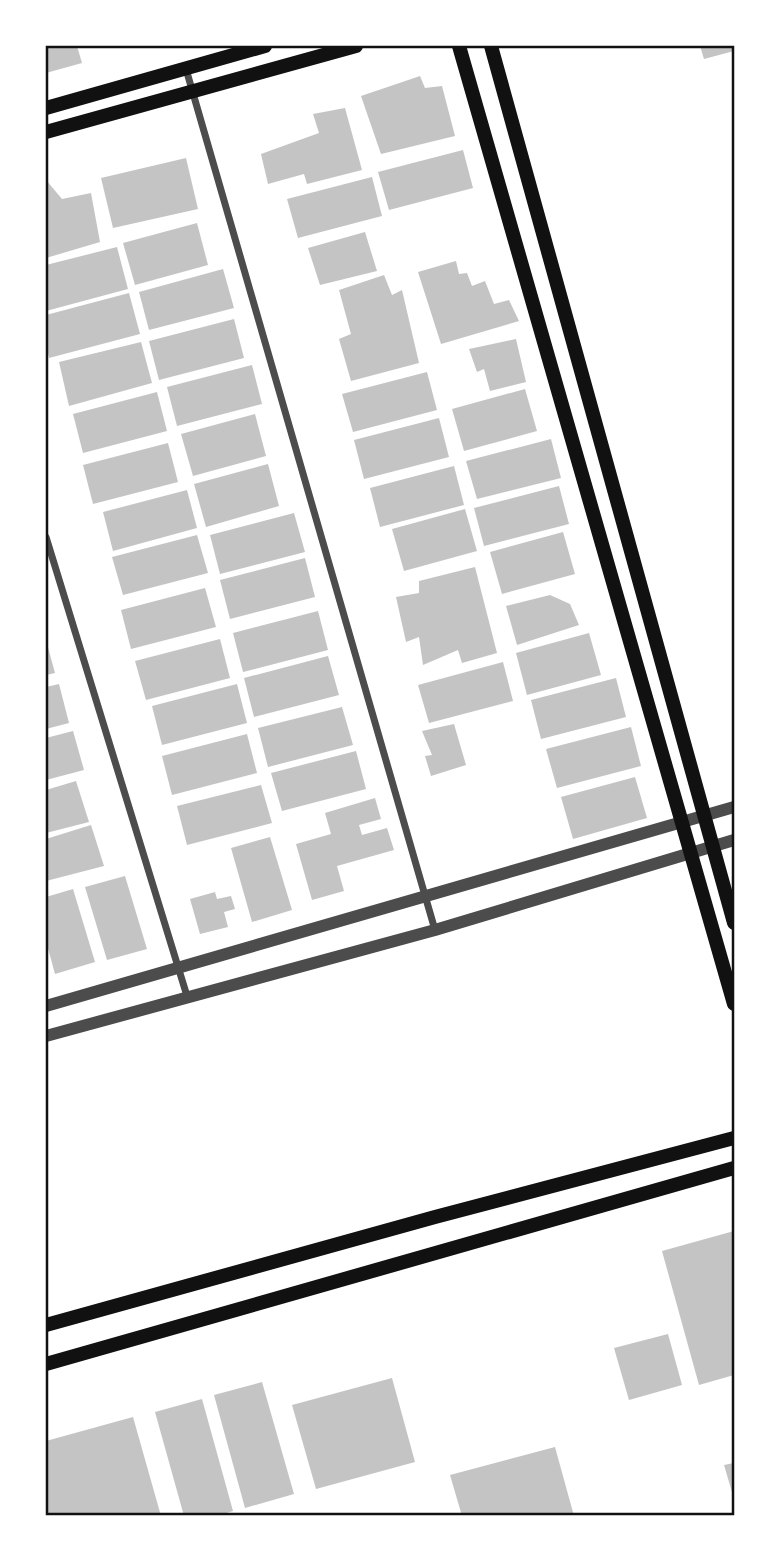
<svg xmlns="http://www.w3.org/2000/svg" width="780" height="1561" viewBox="0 0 780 1561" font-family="Montserrat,sans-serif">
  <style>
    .building { fill: #c4c4c4 }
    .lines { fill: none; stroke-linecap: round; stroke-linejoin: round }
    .minor { stroke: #4c4c4c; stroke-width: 7 }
    .tertiary { stroke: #4c4c4c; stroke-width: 12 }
    .secondary { stroke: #111; stroke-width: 14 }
    .neatline { fill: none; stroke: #111; stroke-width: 2.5 }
  </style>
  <rect width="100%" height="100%" fill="#fff"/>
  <!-- building -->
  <g class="building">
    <polygon points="46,46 77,46 82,63 46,73"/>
    <polygon points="700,46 734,46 734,51 704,59"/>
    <polygon points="420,76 425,88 442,86 455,136 381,154 361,96"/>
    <polygon points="345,108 362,170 307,184 304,174 268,184 261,154 319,133 313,114"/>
    <polygon points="463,150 473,188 389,210 378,172"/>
    <polygon points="186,158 198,209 113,228 101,178"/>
    <polygon points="372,177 382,216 298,238 287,199"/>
    <polygon points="46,180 62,199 91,193 100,242 46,258"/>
    <polygon points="197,223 208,265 135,285 123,243"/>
    <polygon points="365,232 377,271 320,285 308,248"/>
    <polygon points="117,247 128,289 46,311 46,265"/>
    <polygon points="456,261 459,274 467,273 472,286 485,281 494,304 509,300 519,321 441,344 418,272"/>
    <polygon points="223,269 234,308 149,330 139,292"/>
    <polygon points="384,275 392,295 402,290 419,363 351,381 339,339 351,334 339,290"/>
    <polygon points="129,293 140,334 49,358 46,343 46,315"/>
    <polygon points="234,319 244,358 159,380 149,341"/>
    <polygon points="516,339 526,382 490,391 484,369 477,372 469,349"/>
    <polygon points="141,342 152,383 69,406 59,362"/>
    <polygon points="252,365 262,404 177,426 167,387"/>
    <polygon points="427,372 437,410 353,432 342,394"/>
    <polygon points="525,389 537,431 464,451 452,409"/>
    <polygon points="157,392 167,431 83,453 73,414"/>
    <polygon points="255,414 266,456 193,476 181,434"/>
    <polygon points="439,418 449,457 364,479 354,440"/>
    <polygon points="551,439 561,478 477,499 466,461"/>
    <polygon points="168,443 178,482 93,504 83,465"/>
    <polygon points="268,464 279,506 206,527 194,484"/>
    <polygon points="454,466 464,505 380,527 370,488"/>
    <polygon points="559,486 569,524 484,546 474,508"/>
    <polygon points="187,490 197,528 113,551 103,512"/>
    <polygon points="465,509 477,551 404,571 392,529"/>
    <polygon points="294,513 305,552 220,574 210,535"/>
    <polygon points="563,532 575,574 502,594 490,552"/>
    <polygon points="197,535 208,573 123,595 112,557"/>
    <polygon points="305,558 315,597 230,619 220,580"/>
    <polygon points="475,567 497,653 462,663 458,650 423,665 419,637 406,642 396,597 419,593 419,581"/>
    <polygon points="205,588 216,627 131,649 121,610"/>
    <polygon points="550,595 570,604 579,625 517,645 506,606"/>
    <polygon points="318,611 328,650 243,672 233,633"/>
    <polygon points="589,633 601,675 527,695 516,653"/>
    <polygon points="220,639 230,678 146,700 135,661"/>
    <polygon points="46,640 55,673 46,675"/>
    <polygon points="328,656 339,695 254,717 244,678"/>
    <polygon points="503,662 513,701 429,723 418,685"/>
    <polygon points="616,678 626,717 541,739 531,700"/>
    <polygon points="59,684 69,723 46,729 46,687"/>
    <polygon points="237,684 247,723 162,745 152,706"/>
    <polygon points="342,707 353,745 268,767 258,728"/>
    <polygon points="454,724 466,765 431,776 425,756 432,755 422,731"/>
    <polygon points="631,727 641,766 557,788 546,749"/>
    <polygon points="73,731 84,770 46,780 46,738"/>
    <polygon points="247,734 257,773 172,795 162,756"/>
    <polygon points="356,751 366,789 282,811 271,773"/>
    <polygon points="635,777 647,818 573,839 561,797"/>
    <polygon points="76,781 89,822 46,833 46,790"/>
    <polygon points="261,785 272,823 187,845 177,806"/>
    <polygon points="375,798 381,819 359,825 362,835 387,828 394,850 337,866 344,891 312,900 296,844 331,834 325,813"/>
    <polygon points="91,825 104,866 46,881 46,839"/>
    <polygon points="270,837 292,910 252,922 231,848"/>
    <polygon points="125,876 147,949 107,960 85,887"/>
    <polygon points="73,889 95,962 55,974 46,941 46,897"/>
    <polygon points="215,892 217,899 231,896 235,909 224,912 228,927 200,934 190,899"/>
    <polygon points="734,1231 734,1375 699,1385 662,1251"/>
    <polygon points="668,1334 682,1385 629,1400 614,1348"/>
    <polygon points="392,1378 415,1462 316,1489 292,1405"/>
    <polygon points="262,1382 294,1494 245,1508 214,1395"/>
    <polygon points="202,1399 233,1511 217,1516 184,1516 155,1412"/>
    <polygon points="133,1417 161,1516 46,1516 46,1441"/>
    <polygon points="555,1447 574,1516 462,1516 450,1475"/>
    <polygon points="734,1463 734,1499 724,1465"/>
  </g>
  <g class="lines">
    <!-- minor -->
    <g class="minor">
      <polyline points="186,69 435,930"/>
      <polyline points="46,537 187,996"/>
    </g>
    <!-- tertiary -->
    <g class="tertiary">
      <polyline points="46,1006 734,807"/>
      <polyline points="46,1036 435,930 734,840"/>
    </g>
    <!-- secondary -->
    <g class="secondary">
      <polyline points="459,46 734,1004"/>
      <polyline points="491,46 734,923"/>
      <polyline points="46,108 265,46"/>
      <polyline points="46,132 356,46"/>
      <polyline points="46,1325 435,1217 734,1138"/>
      <polyline points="46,1364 734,1168"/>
    </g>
  </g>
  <!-- border -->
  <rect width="780" height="1561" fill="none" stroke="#ffffff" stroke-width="94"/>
  <rect x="47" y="47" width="686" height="1467" class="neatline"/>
</svg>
